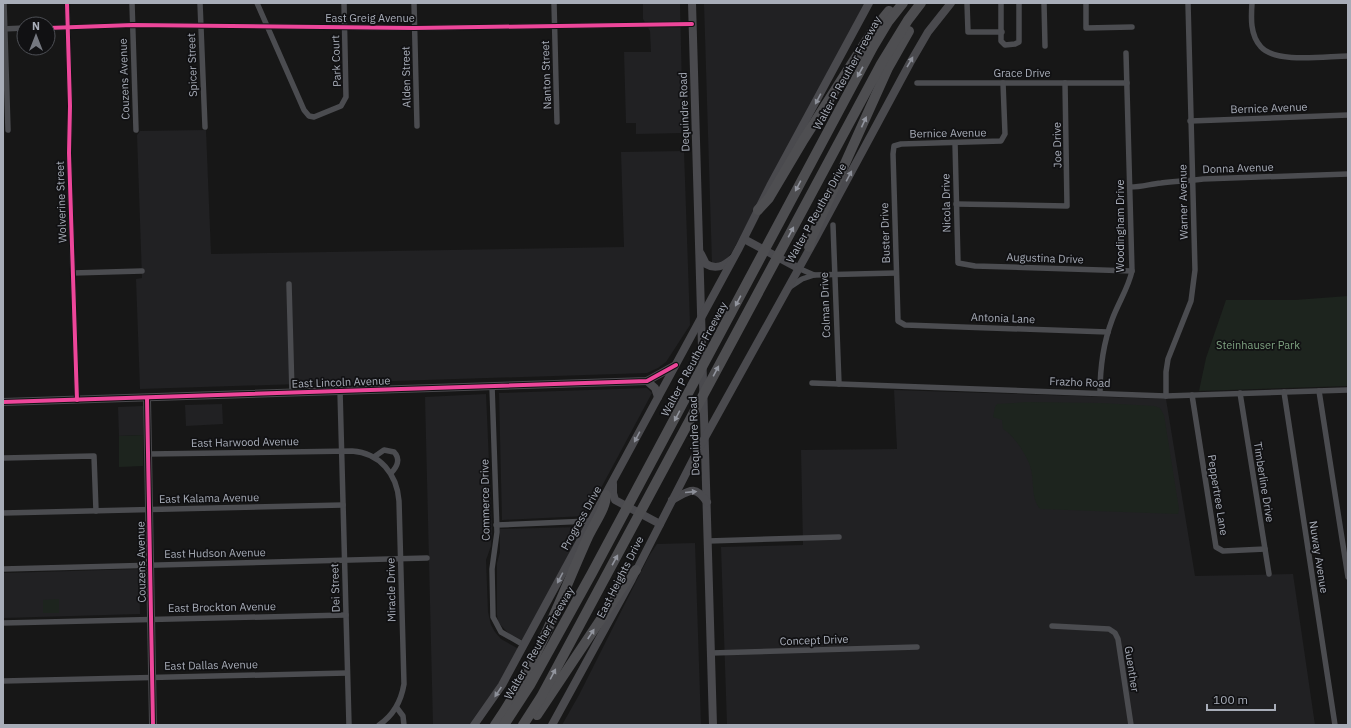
<svg xmlns="http://www.w3.org/2000/svg" width="1351" height="728" viewBox="0 0 1351 728" font-family="'IBM Plex Sans',sans-serif">
  <style>
    .built { fill: #212123 }
    .green { fill: #1d241e }
    .lines { fill: none; stroke-linecap: round; stroke-linejoin: round }
    .street { stroke: #4b4c50; stroke-width: 5.5 }
    .secondary { stroke: #4a4a4e; stroke-width: 8 }
    .highway { stroke: #4e4e51; stroke-width: 10 }
    .cycleway-casing { stroke: #111113; stroke-width: 6 }
    .cycleway { stroke: #ed469a; stroke-width: 4 }
    .oneway { fill: #8c8f98 }
    .oneway2 { fill: #92959e }
    .labels { text-anchor: middle; stroke-width: 3.5; stroke-linejoin: round; paint-order: stroke }
    .street-label { font-size: 11px; fill: #a8adb8; stroke: #111113 }
    .park-label { font-size: 11px; fill: #7fa381; stroke: #111113 }
  </style>
  <rect width="100%" height="100%" fill="#171717"/>
  <!-- built -->
  <g class="built">
    <polygon points="643,3 680,3 683,133 636,134 636,123 626,123 624,52 651,52 650,31 643,19"/>
    <polygon points="704,3 866,3 732,252 724,262 712,264"/>
    <polygon points="206,130 211,254 624,247 621,152 684,151 690,325 666,362 658,368 647,373 140,389 136,279 142,278 137,135 140,131"/>
    <polygon points="647,388 652,393 586,516 502,520 499,393"/>
    <polygon points="894,390 1166,399 1195,576 1293,574 1315,725 727,725 721,547 803,545 801,450 897,449"/>
    <polygon points="486,394 492,530 491,546 486,560 488,612 491,625 495,632 501,639 517,648 517,651 504,676 469,725 433,725 425,397"/>
    <polygon points="222,404 223,424 186,426 185,405"/>
    <polygon points="143,406 143,435 119,436 118,407"/>
    <polygon points="583,527 523,641 508,633 498,622 497,615 497,563 500,552 500,529"/>
    <polygon points="695,543 701,725 562,725 579,695 649,556 657,544"/>
    <polygon points="139,569 140,614 3,618 3,573"/>
  </g>
  <!-- green -->
  <g class="green">
    <polygon points="1348,296 1348,386 1199,391 1206,358 1226,300 1295,300"/>
    <path d="M1028,402L1100,403L1154,406L1160,408L1164,415L1179,509L1178,514L1040,509C1030,496 1035,481 1030,466C1027,456 1013,434 1003,429L1002,420L993,417L995,407L997,404Z"/>
    <polygon points="143,435 143,466 119,467 119,436"/>
    <polygon points="59,599 59,613 43,613 43,600"/>
  </g>
  <g class="lines">
    <!-- street -->
    <g class="street">
      <polyline points="4,3 8,130"/>
      <polyline points="67,3 70,106 69,153 77,400"/>
      <polyline points="132,3 136,130"/>
      <polyline points="200,3 205,127"/>
      <polyline points="257,3 304,110 309,116 314,117 341,106 346,97 344,3"/>
      <polyline points="414,3 417,126"/>
      <polyline points="554,3 557,122"/>
      <polyline points="967,3 968,32 1002,32"/>
      <polyline points="1001,3 1001,41 1005,45 1015,44 1019,42 1019,3"/>
      <polyline points="1044,3 1045,46"/>
      <polyline points="1086,3 1086,28 1132,27"/>
      <path d="M1252,3C1251,18 1250,35 1261,47C1276,64 1327,56 1348,56"/>
      <polyline points="48,28 133,25 414,28 692,24"/>
      <polyline points="3,29 24,28"/>
      <polyline points="917,83 1127,83"/>
      <polyline points="1003,83 1005,134 1001,141 901,144 894,146 893,154 898,321 905,325 1108,332"/>
      <polyline points="1190,121 1348,115"/>
      <polyline points="955,143 958,263 975,266 1132,271"/>
      <path d="M1130,187C1142,187 1150,184 1161,183C1175,181 1189,181 1203,179L1348,174"/>
      <polyline points="956,204 1067,206 1065,83"/>
      <polyline points="833,225 839,384"/>
      <polyline points="798,268 814,275 896,273"/>
      <polyline points="73,273 142,271"/>
      <polyline points="289,284 292,393"/>
      <polyline points="790,287 802,279 814,275"/>
      <polyline points="812,383 1166,396 1348,390"/>
      <polyline points="492,386 497,532 492,569 493,617 501,632 524,645"/>
      <polyline points="340,391 349,725"/>
      <polyline points="1319,391 1348,577"/>
      <polyline points="1284,392 1335,725"/>
      <path d="M1100,393C1100,367 1103,344 1112,320C1118,303 1128,289 1132,271L1126,53"/>
      <polyline points="1240,393 1269,574"/>
      <polyline points="1192,395 1216,547 1223,551 1265,549"/>
      <polyline points="1166,396 1166,372 1168,359 1191,301 1195,270 1188,3"/>
      <path d="M149,454L352,451C380,453 397,474 399,501L404,684C401,702 394,715 379,725"/>
      <path d="M374,457L384,450L394,452C401,459 397,467 391,473"/>
      <polyline points="3,458 94,456 96,511"/>
      <polyline points="3,513 343,505"/>
      <polyline points="496,525 590,521"/>
      <polyline points="708,541 839,537"/>
      <polyline points="3,569 427,558"/>
      <polyline points="3,623 346,615"/>
      <polyline points="1052,626 1109,629 1115,633 1118,639 1131,725"/>
      <polyline points="711,653 917,647"/>
      <polyline points="3,681 347,673"/>
      <polyline points="397,708 403,716 404,725"/>
    </g>
    <!-- secondary -->
    <g class="secondary">
      <polyline points="692,3 713,725"/>
      <polyline points="744,239 798,268"/>
      <path d="M701,254L706,264C716,270 724,266 732,259"/>
      <polyline points="647,381 655,388 658,397"/>
      <polyline points="147,398 153,725"/>
      <polyline points="3,402 647,381 674,366"/>
      <polyline points="613,484 613,493 615,500 660,524"/>
      <path d="M672,500C688,492 694,483 707,502"/>
      <polyline points="474,725 502,685 739,248 770,186 869,3"/>
      <polyline points="552,725 632,579 698,450 814,241 910,63 928,32 951,3"/>
    </g>
    <!-- highway -->
    <g class="highway">
      <polyline points="758,210 769,198 804,139 872,32 889,11"/>
      <polyline points="809,247 811,239 888,68 909,31"/>
      <polyline points="537,715 629,577 636,570"/>
      <path d="M495,725C535,668 559,602 587,539C593,525 606,509 606,495"/>
      <polyline points="504,725 530,685 592,573 873,47 888,22 903,3"/>
      <polyline points="523,725 541,697 881,64 908,20 921,3"/>
    </g>
    <!-- cycleway casing -->
    <g class="cycleway-casing">
      <g id="cycleway">
        <polyline points="67,3 70,106 69,153 77,400"/>
        <polyline points="48,28 133,25 414,28 692,24"/>
        <polyline points="147,398 153,725"/>
        <polyline points="3,402 647,381 676,365"/>
      </g>
    </g>
    <!-- cycleway -->
    <use href="#cycleway" class="cycleway"/>
  </g>
  <!-- one-way arrows -->
  <defs><path id="oneway-solid" d="M-6-.8H1V-3.2L6.5 0L1 3.2V.8H-6Z"/></defs>
  <g class="oneway">
    <use href="#oneway-solid" transform="translate(910 62) rotate(-60)"/>
    <use href="#oneway-solid" transform="translate(818 99) rotate(118)"/>
    <use href="#oneway-solid" transform="translate(849 176) rotate(-62)"/>
    <use href="#oneway-solid" transform="translate(637 437) rotate(118)"/>
    <use href="#oneway-solid" transform="translate(691 492) rotate(-5)"/>
    <use href="#oneway-solid" transform="translate(560 578) rotate(118)"/>
    <use href="#oneway-solid" transform="translate(498 692) rotate(124)"/>
  </g>
  <g class="oneway2">
    <use href="#oneway-solid" transform="translate(860 72) rotate(119)"/>
    <use href="#oneway-solid" transform="translate(864 122) rotate(-65)"/>
    <use href="#oneway-solid" transform="translate(798 186) rotate(118)"/>
    <use href="#oneway-solid" transform="translate(791 232) rotate(-62)"/>
    <use href="#oneway-solid" transform="translate(738 301) rotate(118)"/>
    <use href="#oneway-solid" transform="translate(716 371) rotate(-62)"/>
    <use href="#oneway-solid" transform="translate(677 416) rotate(118)"/>
    <use href="#oneway-solid" transform="translate(615 560) rotate(-61)"/>
    <use href="#oneway-solid" transform="translate(591 634) rotate(-57)"/>
    <use href="#oneway-solid" transform="translate(553 674) rotate(-62)"/>
  </g>
  <g class="labels">
    <!-- street labels -->
    <g class="street-label">
      <text x="370" y="22">East Greig Avenue</text>
      <text transform="translate(336 61) rotate(-92)" y="4">Park Court</text>
      <text transform="translate(192 65) rotate(-92)" y="4">Spicer Street</text>
      <text transform="translate(847 73) rotate(-61)" y="4">Walter P Reuther Freeway</text>
      <text x="1022" y="77">Grace Drive</text>
      <text transform="translate(546 75) rotate(-92)" y="4">Nanton Street</text>
      <text transform="translate(406 77) rotate(-91)" y="4">Alden Street</text>
      <text transform="translate(124 79) rotate(-92)" y="4">Couzens Avenue</text>
      <text transform="translate(1269 108) rotate(-2)" y="4">Bernice Avenue</text>
      <text transform="translate(684 112) rotate(-92)" y="4">Dequindre Road</text>
      <text transform="translate(948 133) rotate(-1)" y="4">Bernice Avenue</text>
      <text transform="translate(1057 145) rotate(-91)" y="4">Joe Drive</text>
      <text transform="translate(1238 168) rotate(-2)" y="4">Donna Avenue</text>
      <text transform="translate(61 202) rotate(-92)" y="4">Wolverine Street</text>
      <text transform="translate(1183 202) rotate(-91)" y="4">Warner Avenue</text>
      <text transform="translate(946 203) rotate(-91)" y="4">Nicola Drive</text>
      <text transform="translate(816 213) rotate(-61)" y="4">Walter P Reuther Drive</text>
      <text transform="translate(1120 226) rotate(-90)" y="4">Woodingham Drive</text>
      <text transform="translate(885 233) rotate(-92)" y="4">Buster Drive</text>
      <text transform="translate(1045 258) rotate(2)" y="4">Augustina Drive</text>
      <text transform="translate(825 305) rotate(-92)" y="4">Colman Drive</text>
      <text transform="translate(1003 318) rotate(2)" y="4">Antonia Lane</text>
      <text transform="translate(694 359) rotate(-62)" y="4">Walter P Reuther Freeway</text>
      <text transform="translate(341 382) rotate(-2)" y="4">East Lincoln Avenue</text>
      <text transform="translate(1080 382) rotate(2)" y="4">Frazho Road</text>
      <text transform="translate(694 436) rotate(-92)" y="4">Dequindre Road</text>
      <text transform="translate(245 442) rotate(-1)" y="4">East Harwood Avenue</text>
      <text transform="translate(1264 482) rotate(81)" y="4">Timberline Drive</text>
      <text transform="translate(1218 495) rotate(81)" y="4">Peppertree Lane</text>
      <text transform="translate(209 498) rotate(-1)" y="4">East Kalama Avenue</text>
      <text transform="translate(485 500) rotate(-91)" y="4">Commerce Drive</text>
      <text transform="translate(581 518) rotate(-61)" y="4">Progress Drive</text>
      <text transform="translate(215 553) rotate(-1)" y="4">East Hudson Avenue</text>
      <text transform="translate(1319 557) rotate(81)" y="4">Nuway Avenue</text>
      <text transform="translate(141 562) rotate(-91)" y="4">Couzens Avenue</text>
      <text transform="translate(620 577) rotate(-63)" y="4">East Heights Drive</text>
      <text transform="translate(335 588) rotate(-92)" y="4">Dei Street</text>
      <text transform="translate(391 590) rotate(-91)" y="4">Miracle Drive</text>
      <text transform="translate(222 607) rotate(-1)" y="4">East Brockton Avenue</text>
      <text transform="translate(814 640) rotate(-2)" y="4">Concept Drive</text>
      <text transform="translate(539 643) rotate(-60)" y="4">Walter P Reuther Freeway</text>
      <text transform="translate(211 665) rotate(-1)" y="4">East Dallas Avenue</text>
      <text transform="translate(1132 669) rotate(81)" y="4">Guenther</text>
    </g>
    <!-- park labels -->
    <g class="park-label">
      <text x="1258" y="349">Steinhauser Park</text>
    </g>
  </g>
  <!-- border -->
  <rect width="1351" height="728" fill="none" stroke="#a8adb8" stroke-width="8"/>
  <!-- north arrow -->
  <g transform="translate(36 36)"><circle r="19" fill="#111113" stroke="#4d4f55"/>
  <path d="M0-3L7 15L0 10L-7 15Z" fill="#757880"/>
  <text y="-6" font-size="11" font-weight="bold" text-anchor="middle" fill="#a8adb8">N</text>
  </g>
  <!-- scale -->
  <path d="M1207 704v6h68v-6" fill="none" stroke="#a8adb8" stroke-width="2"/>
  <text x="1213" y="704" font-size="12" fill="#a8adb8" stroke="#111113" stroke-width="3" paint-order="stroke">100 m</text>
</svg>
